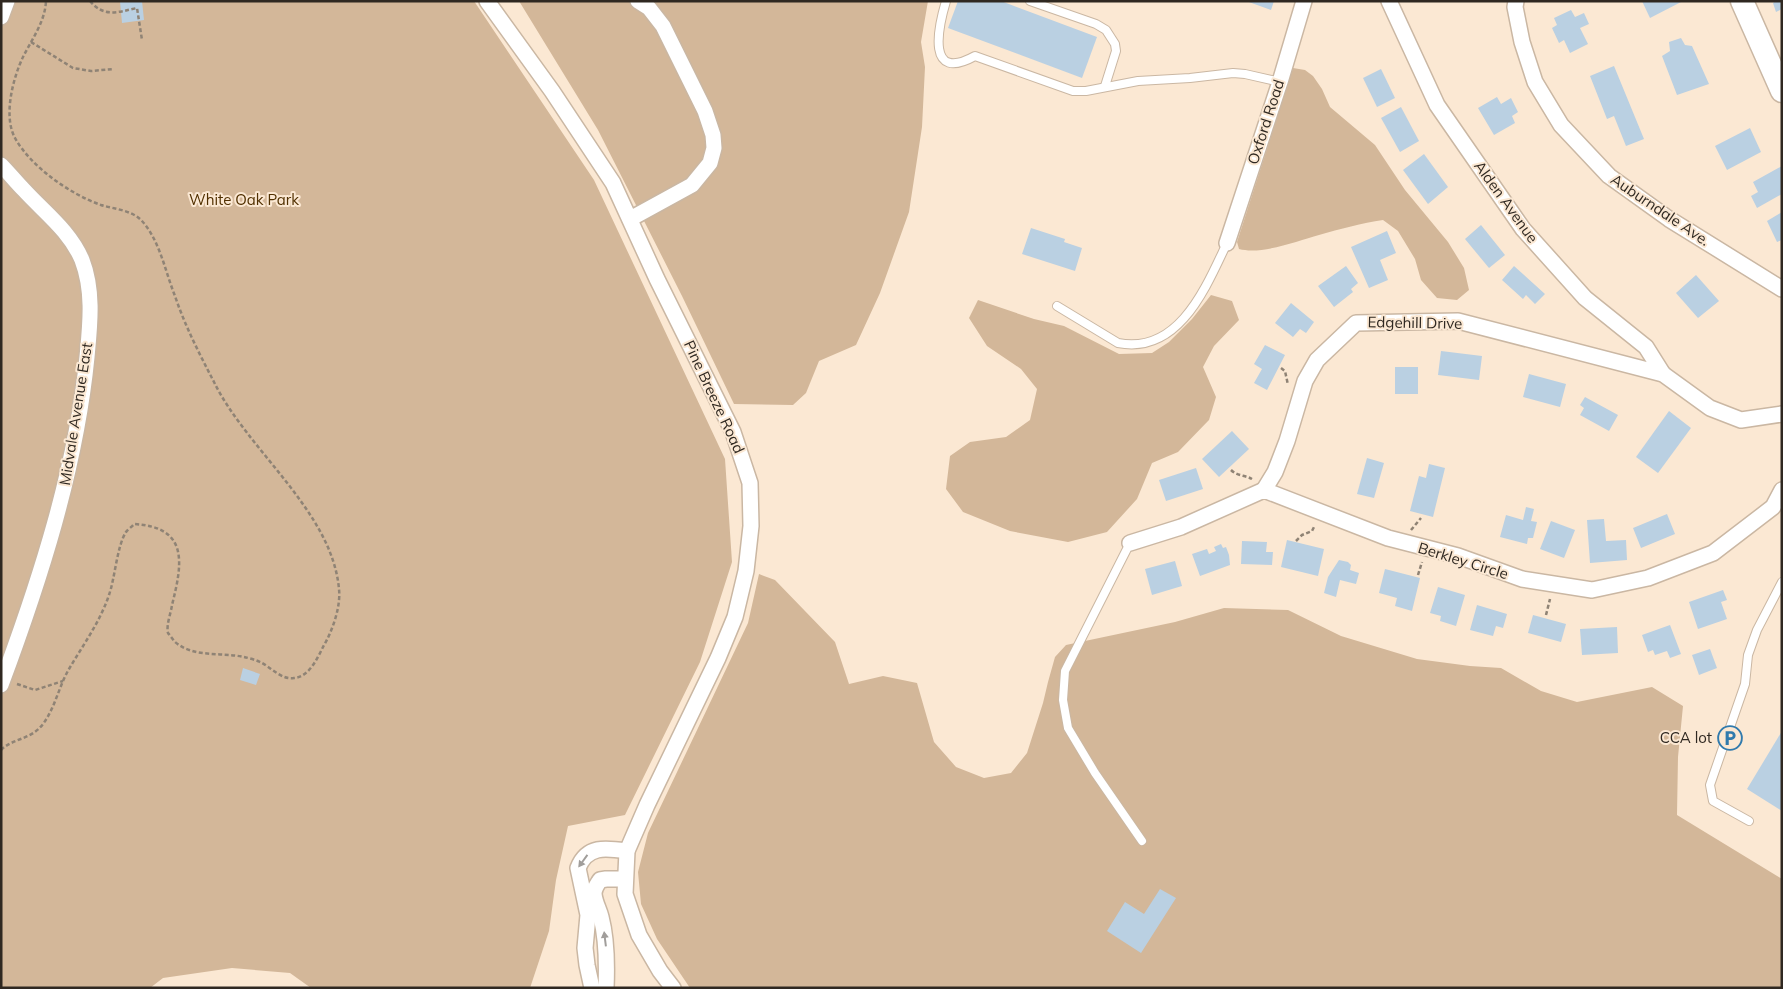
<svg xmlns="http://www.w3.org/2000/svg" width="1783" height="989" viewBox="0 0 1783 989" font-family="Mulish,sans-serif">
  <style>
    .green { fill: #d3b799 }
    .building { fill: #bad0e2 }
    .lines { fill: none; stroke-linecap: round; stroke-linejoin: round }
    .lane-casing { stroke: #cab7a3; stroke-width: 10 }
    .street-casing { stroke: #cab7a3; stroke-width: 18 }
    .secondary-casing { stroke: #cab7a3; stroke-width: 25 }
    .path { stroke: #8f8375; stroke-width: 2.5; stroke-dasharray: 4 2.5; stroke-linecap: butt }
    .lane { stroke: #fff; stroke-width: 8 }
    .street { stroke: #fff; stroke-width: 15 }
    .secondary { stroke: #fff; stroke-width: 22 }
    .oneway { fill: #a19e9b }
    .labels { text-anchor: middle; stroke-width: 4; stroke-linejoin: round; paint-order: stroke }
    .street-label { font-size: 15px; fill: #2f2821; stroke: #fbe8d3 }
    .park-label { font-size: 15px; fill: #513001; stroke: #fbe8d3 }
    .poi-label { font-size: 15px; fill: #2f2821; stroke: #fbe8d3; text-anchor: end }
  </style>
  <rect width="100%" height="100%" fill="#fbe8d3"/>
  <!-- green -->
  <g class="green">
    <polygon points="1,1 474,1 594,180 725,459 732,562 700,662 625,815 568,826 556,880 549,931 530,988 311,988 290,973 232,968 163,978 150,988 1,988"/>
    <polygon points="519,1 928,1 921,42 925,67 922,127 909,212 880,293 856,345 819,361 806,393 793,405 734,404 682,296 598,130"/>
    <path d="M1293,68L1305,70L1313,76L1322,89L1330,107L1375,145L1405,190L1448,242L1464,268L1469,290L1457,300L1437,298L1421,280L1415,259L1398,231L1383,220C1362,223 1340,229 1319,235C1297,241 1262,255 1239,249L1237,242Z"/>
    <polygon points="1211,295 1232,301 1239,320 1214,346 1203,367 1216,397 1209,420 1178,452 1152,463 1137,499 1107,532 1068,542 1010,531 963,512 946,489 950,456 970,442 1006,437 1030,420 1037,389 1021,369 987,346 969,318 978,300 1034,319 1064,326 1119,354 1152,353 1169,342 1192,319"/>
    <polygon points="759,574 775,580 835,642 849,684 883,676 917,683 934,742 956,767 984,778 1011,773 1027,753 1043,703 1048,682 1055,657 1066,645 1175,622 1224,608 1288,610 1341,636 1417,659 1470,666 1501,668 1541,691 1577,702 1652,687 1683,706 1678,757 1677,815 1782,879 1782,988 690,988 657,939 641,904 638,872 648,833 748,623"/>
  </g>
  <!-- building -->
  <g class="building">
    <polygon points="120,1 142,1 144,20 122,23"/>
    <polygon points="958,1 1001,1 1097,37 1082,78 948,28"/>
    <polygon points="1246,1 1274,1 1271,10"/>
    <polygon points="1642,1 1683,1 1650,18"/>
    <polygon points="1776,1 1782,1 1782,9 1776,12 1773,3"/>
    <polygon points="1571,10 1575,17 1584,13 1589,24 1580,28 1588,44 1570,53 1564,40 1559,43 1552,28 1557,25 1554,18"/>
    <polygon points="1681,38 1685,45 1692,46 1709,84 1677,95 1662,56 1670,51 1669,42"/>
    <polygon points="1614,66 1644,139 1626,146 1614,116 1607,119 1590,76"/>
    <polygon points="1381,69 1395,98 1377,107 1363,78"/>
    <polygon points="1497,97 1501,104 1511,98 1518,112 1512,116 1515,123 1494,135 1478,108"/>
    <polygon points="1401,107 1419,141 1400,152 1381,118"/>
    <polygon points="1750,128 1761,152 1727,170 1715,146"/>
    <polygon points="1424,154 1448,187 1428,204 1403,170"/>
    <polygon points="1782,166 1782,194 1757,208 1751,196 1758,192 1753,182"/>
    <polygon points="1782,212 1782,240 1777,242 1767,221"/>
    <polygon points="1481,225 1505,255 1489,268 1465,239"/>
    <polygon points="1031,228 1065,239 1064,242 1082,248 1075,271 1022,254"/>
    <polygon points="1387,231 1396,253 1380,260 1388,280 1369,288 1351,247"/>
    <polygon points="1346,266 1358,283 1351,289 1353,292 1334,307 1318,286"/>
    <polygon points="1514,266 1545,294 1535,304 1526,295 1523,299 1502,280"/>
    <polygon points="1696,275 1719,301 1698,318 1676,293"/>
    <polygon points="1291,303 1314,322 1306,333 1300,329 1293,337 1275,323"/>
    <polygon points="1265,345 1285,355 1267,390 1254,383 1262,369 1254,364"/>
    <polygon points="1441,351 1482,356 1479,380 1438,375"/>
    <rect x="1395" y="367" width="23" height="27"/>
    <polygon points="1529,374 1566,384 1560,407 1523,397"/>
    <polygon points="1585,397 1618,415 1609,431 1580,415 1584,408 1580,405"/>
    <polygon points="1669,411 1691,428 1658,473 1636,457"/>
    <polygon points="1232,431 1249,449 1219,477 1202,459"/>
    <polygon points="1367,458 1384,463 1374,498 1357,494"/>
    <polygon points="1429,464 1445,468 1433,517 1410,511 1419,476 1426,478"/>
    <polygon points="1196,468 1203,489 1166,501 1159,480"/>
    <polygon points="1526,507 1534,509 1531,521 1537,522 1533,538 1528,538 1527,544 1500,537 1506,515 1523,520"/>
    <polygon points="1667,514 1675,534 1641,548 1633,528"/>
    <polygon points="1604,519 1606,541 1626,540 1627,560 1590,563 1587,520"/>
    <polygon points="1551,521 1575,530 1564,558 1540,549"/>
    <polygon points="1287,540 1324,549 1318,576 1281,567"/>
    <polygon points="1242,541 1267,542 1266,552 1273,552 1272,565 1241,564"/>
    <polygon points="1221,544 1223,548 1226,547 1229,555 1230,565 1200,576 1192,554 1207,549 1209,554 1216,551 1214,547"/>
    <polygon points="1339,560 1348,562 1351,565 1350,570 1359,573 1356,584 1340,580 1336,597 1324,593 1328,577"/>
    <polygon points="1175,561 1182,586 1152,595 1145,569"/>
    <polygon points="1385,569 1420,578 1412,611 1395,606 1397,598 1379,593"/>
    <polygon points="1438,587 1465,595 1456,626 1440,621 1441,616 1430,613"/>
    <polygon points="1723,590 1727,600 1721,602 1727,619 1698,629 1689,602"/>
    <polygon points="1477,605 1507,614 1503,628 1496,626 1493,636 1470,630"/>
    <polygon points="1533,615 1566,624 1561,642 1528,633"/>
    <polygon points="1670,625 1681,654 1670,658 1667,651 1655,655 1653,650 1648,652 1642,635"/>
    <polygon points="1617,627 1618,653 1582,655 1580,629"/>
    <polygon points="1710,649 1717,668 1699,675 1692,655"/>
    <polygon points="243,668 260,674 256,685 240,680"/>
    <polygon points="1782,731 1782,811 1747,789"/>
    <polygon points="1160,889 1176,898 1141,953 1107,931 1125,902 1144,914"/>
  </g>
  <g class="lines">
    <!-- lane casing -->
    <g class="lane-casing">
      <g id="lane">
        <path d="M946,1C938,28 926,83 975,56L1073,91H1086L1138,81L1190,78L1233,73L1245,74L1280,82"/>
        <polyline points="1030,1 1096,24 1106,30 1115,44 1116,51 1105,86"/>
        <path d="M1057,306L1118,343C1179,355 1206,287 1227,243"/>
        <polyline points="1130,543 1065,671 1063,700 1068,728 1095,773 1142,841"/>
        <polyline points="1749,821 1713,801 1710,785 1745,684 1748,655 1757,630 1782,582"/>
      </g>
    </g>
    <!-- street casing -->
    <g class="street-casing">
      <g id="street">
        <polyline points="487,1 552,91 613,183 657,279 733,432 750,483 751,526 746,571 735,617 718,658 647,805 627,851 625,894 639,935 660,971 673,988"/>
        <polyline points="1389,1 1437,105 1523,229 1585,298 1646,347 1663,374"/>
        <polyline points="1516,1 1515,7 1522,42 1535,82 1561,125 1609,176 1669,219 1782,289"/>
        <polyline points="1,17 7,1"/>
        <path d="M1,165C9,173 16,182 24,190C44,212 70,231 82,260C94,291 90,325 87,357C76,469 40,580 1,685"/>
        <polyline points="630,219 692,185 710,163 714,148 713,135 705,111 663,26 649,8 638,1"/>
        <polyline points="1227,243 1280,82 1304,1"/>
        <polyline points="1264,490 1275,472 1287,441 1305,381 1317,360 1356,323 1458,321 1663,374 1710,408 1741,420 1782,414"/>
        <polyline points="1130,543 1181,527 1264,490 1388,538 1458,556 1522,579 1592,590 1648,578 1713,553 1773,507 1782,490"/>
        <path d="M592,988L587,965L585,948L588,915L578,868C587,845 606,848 627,851"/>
        <path d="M606,988C607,965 607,940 601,917C599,909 595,903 594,894C594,888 597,885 600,880L606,879H625"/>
      </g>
    </g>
    <!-- secondary casing -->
    <g class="secondary-casing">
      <polyline id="secondary" points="1742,1 1782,91"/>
    </g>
    <!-- path -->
    <g class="path">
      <path d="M90,1C104,18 118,12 137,8L142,40"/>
      <polyline points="31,42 73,68 91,71 114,69"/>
      <polyline points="1281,368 1285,371 1288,385"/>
      <path d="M1231,470C1237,476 1245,475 1252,479"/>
      <polyline points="1411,530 1421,518"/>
      <polyline points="1296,541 1302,535 1312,531 1315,525"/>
      <polyline points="1418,575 1422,562"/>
      <polyline points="1546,615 1550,599"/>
      <polyline points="17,684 35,690 63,681"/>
      <path d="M1,750C13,738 31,740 43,724C55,708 59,686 69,669C83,645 100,622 109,595C115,578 117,546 126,532C128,529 132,527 134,524C190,527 182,565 172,605C171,613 166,625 168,633C169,634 174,641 175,642C194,658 221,652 244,657C249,658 256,660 260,662C271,667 281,680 294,678C309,677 317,659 323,647C332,632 341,607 339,589C332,511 247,450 214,382C200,355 185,326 175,296C165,271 160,241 142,221C132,210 114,209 101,205C70,194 31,167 15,138C3,116 13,78 23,57C32,39 45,22 46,1"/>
    </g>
    <!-- lane -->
    <use href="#lane" class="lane"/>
    <!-- street -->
    <use href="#street" class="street"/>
    <!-- secondary -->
    <use href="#secondary" class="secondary"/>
  </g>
  <!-- one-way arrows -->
  <defs><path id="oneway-solid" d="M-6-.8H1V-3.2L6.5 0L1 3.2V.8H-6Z" transform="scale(1.25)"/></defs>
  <g class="oneway">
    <use href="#oneway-solid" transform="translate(583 861) rotate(126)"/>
    <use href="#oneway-solid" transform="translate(605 939) rotate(-97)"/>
  </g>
  <!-- icons -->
  <defs>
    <g id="parking-ring" transform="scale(1.25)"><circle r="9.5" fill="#fbe8d3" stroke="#307aad" stroke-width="1.5"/><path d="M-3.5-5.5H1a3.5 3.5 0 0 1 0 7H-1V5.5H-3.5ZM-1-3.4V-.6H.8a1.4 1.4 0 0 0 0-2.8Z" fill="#307aad"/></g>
  </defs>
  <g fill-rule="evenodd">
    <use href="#parking-ring" x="1730" y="738"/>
  </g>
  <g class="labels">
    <!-- street labels -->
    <g class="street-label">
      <text transform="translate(1266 122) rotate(-72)" y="5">Oxford Road</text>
      <text transform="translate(1506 202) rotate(54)" y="5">Alden Avenue</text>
      <text transform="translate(1660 210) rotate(34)" y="5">Auburndale Ave.</text>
      <text transform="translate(1415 323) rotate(1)" y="5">Edgehill Drive</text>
      <text transform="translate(714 397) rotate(65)" y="5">Pine Breeze Road</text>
      <text transform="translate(76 414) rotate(-81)" y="5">Midvale Avenue East</text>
      <text transform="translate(1463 561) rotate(17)" y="5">Berkley Circle</text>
    </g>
    <!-- park labels -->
    <g class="park-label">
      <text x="244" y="205">White Oak Park</text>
    </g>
    <!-- poi labels -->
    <g class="poi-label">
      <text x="1712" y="743">CCA lot</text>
    </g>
  </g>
  <!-- border -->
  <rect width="1783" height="989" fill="none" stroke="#2f2821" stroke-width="5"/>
</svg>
